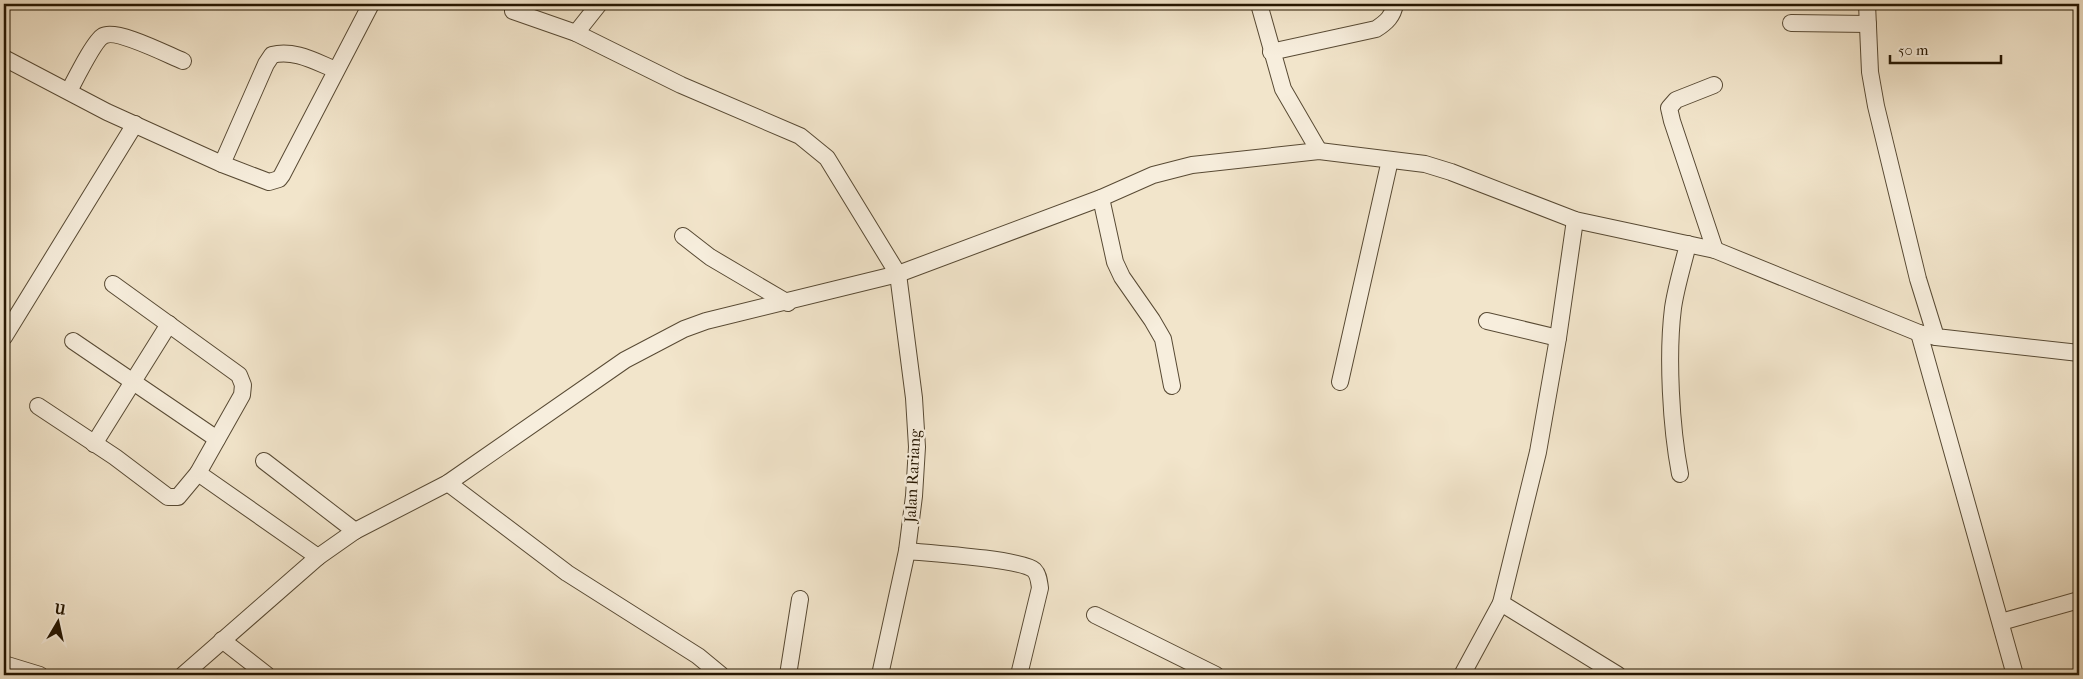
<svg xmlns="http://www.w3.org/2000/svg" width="2083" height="679" viewBox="0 0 2083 679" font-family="'IM FELL French Canon',serif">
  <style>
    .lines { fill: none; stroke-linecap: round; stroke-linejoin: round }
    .minor-casing { stroke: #584a34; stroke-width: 18 }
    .minor { stroke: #f7eedd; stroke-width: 16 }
    .labels { text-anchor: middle; stroke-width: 5; stroke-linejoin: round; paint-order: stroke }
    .street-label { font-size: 16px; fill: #251601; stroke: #f7eedd }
  </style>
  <rect width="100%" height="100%" fill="#f2e5cb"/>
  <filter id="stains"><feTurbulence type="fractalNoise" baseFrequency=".004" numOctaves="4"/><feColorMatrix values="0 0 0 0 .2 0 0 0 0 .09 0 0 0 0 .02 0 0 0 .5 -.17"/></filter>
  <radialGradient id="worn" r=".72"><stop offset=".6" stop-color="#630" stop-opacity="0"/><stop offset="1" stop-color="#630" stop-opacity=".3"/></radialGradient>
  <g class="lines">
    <!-- minor casing -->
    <g class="minor-casing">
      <g id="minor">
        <polyline points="1259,4 1283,89 1319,151"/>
        <polyline points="1867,4 1870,72 1876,106 1918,279 1936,337 2079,353"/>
        <polyline points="513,11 576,33 681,85 800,136 827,158 898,274 914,398 917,447 914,496 907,551 880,675"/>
        <polyline points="1791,23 1868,24"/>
        <polyline points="576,33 599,4"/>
        <path d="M1271,52L1376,29C1387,22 1393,16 1395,4"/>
        <polyline points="4,58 107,112 222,164 269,182 279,179 282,175 371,4"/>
        <polyline points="1714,85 1676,100 1669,108 1672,121 1715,250"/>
        <path d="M69,91C75,80 94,41 103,36C116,28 168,55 183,61"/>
        <path d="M222,164L266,64L272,55C294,49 316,62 336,70"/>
        <polyline points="1101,198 1115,262 1122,277 1152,320 1163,339 1172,386"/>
        <polyline points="683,236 710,257 788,303"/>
        <polyline points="1487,321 1558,338"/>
        <polyline points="1919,333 2015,675"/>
        <polyline points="4,337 135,124"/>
        <polyline points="73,341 217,439"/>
        <polyline points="1340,382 1390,160"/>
        <polyline points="38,406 115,457 168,497 178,497 198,473 242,395 243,385 239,375 113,284"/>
        <polyline points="94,444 169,324"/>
        <polyline points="264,461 355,531"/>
        <polyline points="198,473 318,557"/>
        <path d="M1680,474C1671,427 1667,356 1673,308C1676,287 1683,265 1688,244"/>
        <polyline points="448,483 567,573 698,656 721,675"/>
        <path d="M907,551C928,553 1021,559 1034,570C1039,575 1039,582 1040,588L1019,675"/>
        <polyline points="1501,603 1618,675"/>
        <polyline points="1095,615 1216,675"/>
        <polyline points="2001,622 2079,600"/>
        <polyline points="222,640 267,675"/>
        <polyline points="4,664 40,675"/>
        <polyline points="183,675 318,557 355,531 448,483 625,360 684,329 706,321 898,274 1101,198 1153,175 1192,165 1319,151 1425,164 1451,172 1575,220 1715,250 1919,333 1936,337"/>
        <polyline points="788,675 800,599"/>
        <polyline points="1462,675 1501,603 1538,452 1558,338 1575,220"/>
      </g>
    </g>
    <!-- minor -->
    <use href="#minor" class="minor"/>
  </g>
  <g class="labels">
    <!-- street labels -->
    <g class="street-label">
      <text transform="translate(912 476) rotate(-87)" y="6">Jalan Rariang</text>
    </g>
  </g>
  <!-- margin -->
  <rect width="2083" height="679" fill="none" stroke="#f2e5cb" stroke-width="20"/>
  <rect x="5" y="5" width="2073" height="669" fill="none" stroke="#251601" stroke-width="2.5"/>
  <rect x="10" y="10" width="2063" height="659" fill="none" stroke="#251601"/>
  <!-- north arrow -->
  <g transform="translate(58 622) rotate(9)" stroke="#f7eedd" stroke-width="4" paint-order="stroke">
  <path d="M0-4L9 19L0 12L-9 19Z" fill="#251601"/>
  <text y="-8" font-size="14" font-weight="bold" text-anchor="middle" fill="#251601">U</text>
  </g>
  <!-- scale -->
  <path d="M1890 55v8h111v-8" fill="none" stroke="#251601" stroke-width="2.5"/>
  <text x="1898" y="55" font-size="15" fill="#251601" stroke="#f7eedd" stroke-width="4" paint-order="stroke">50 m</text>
  <rect width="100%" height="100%" filter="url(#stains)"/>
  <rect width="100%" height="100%" fill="url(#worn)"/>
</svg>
